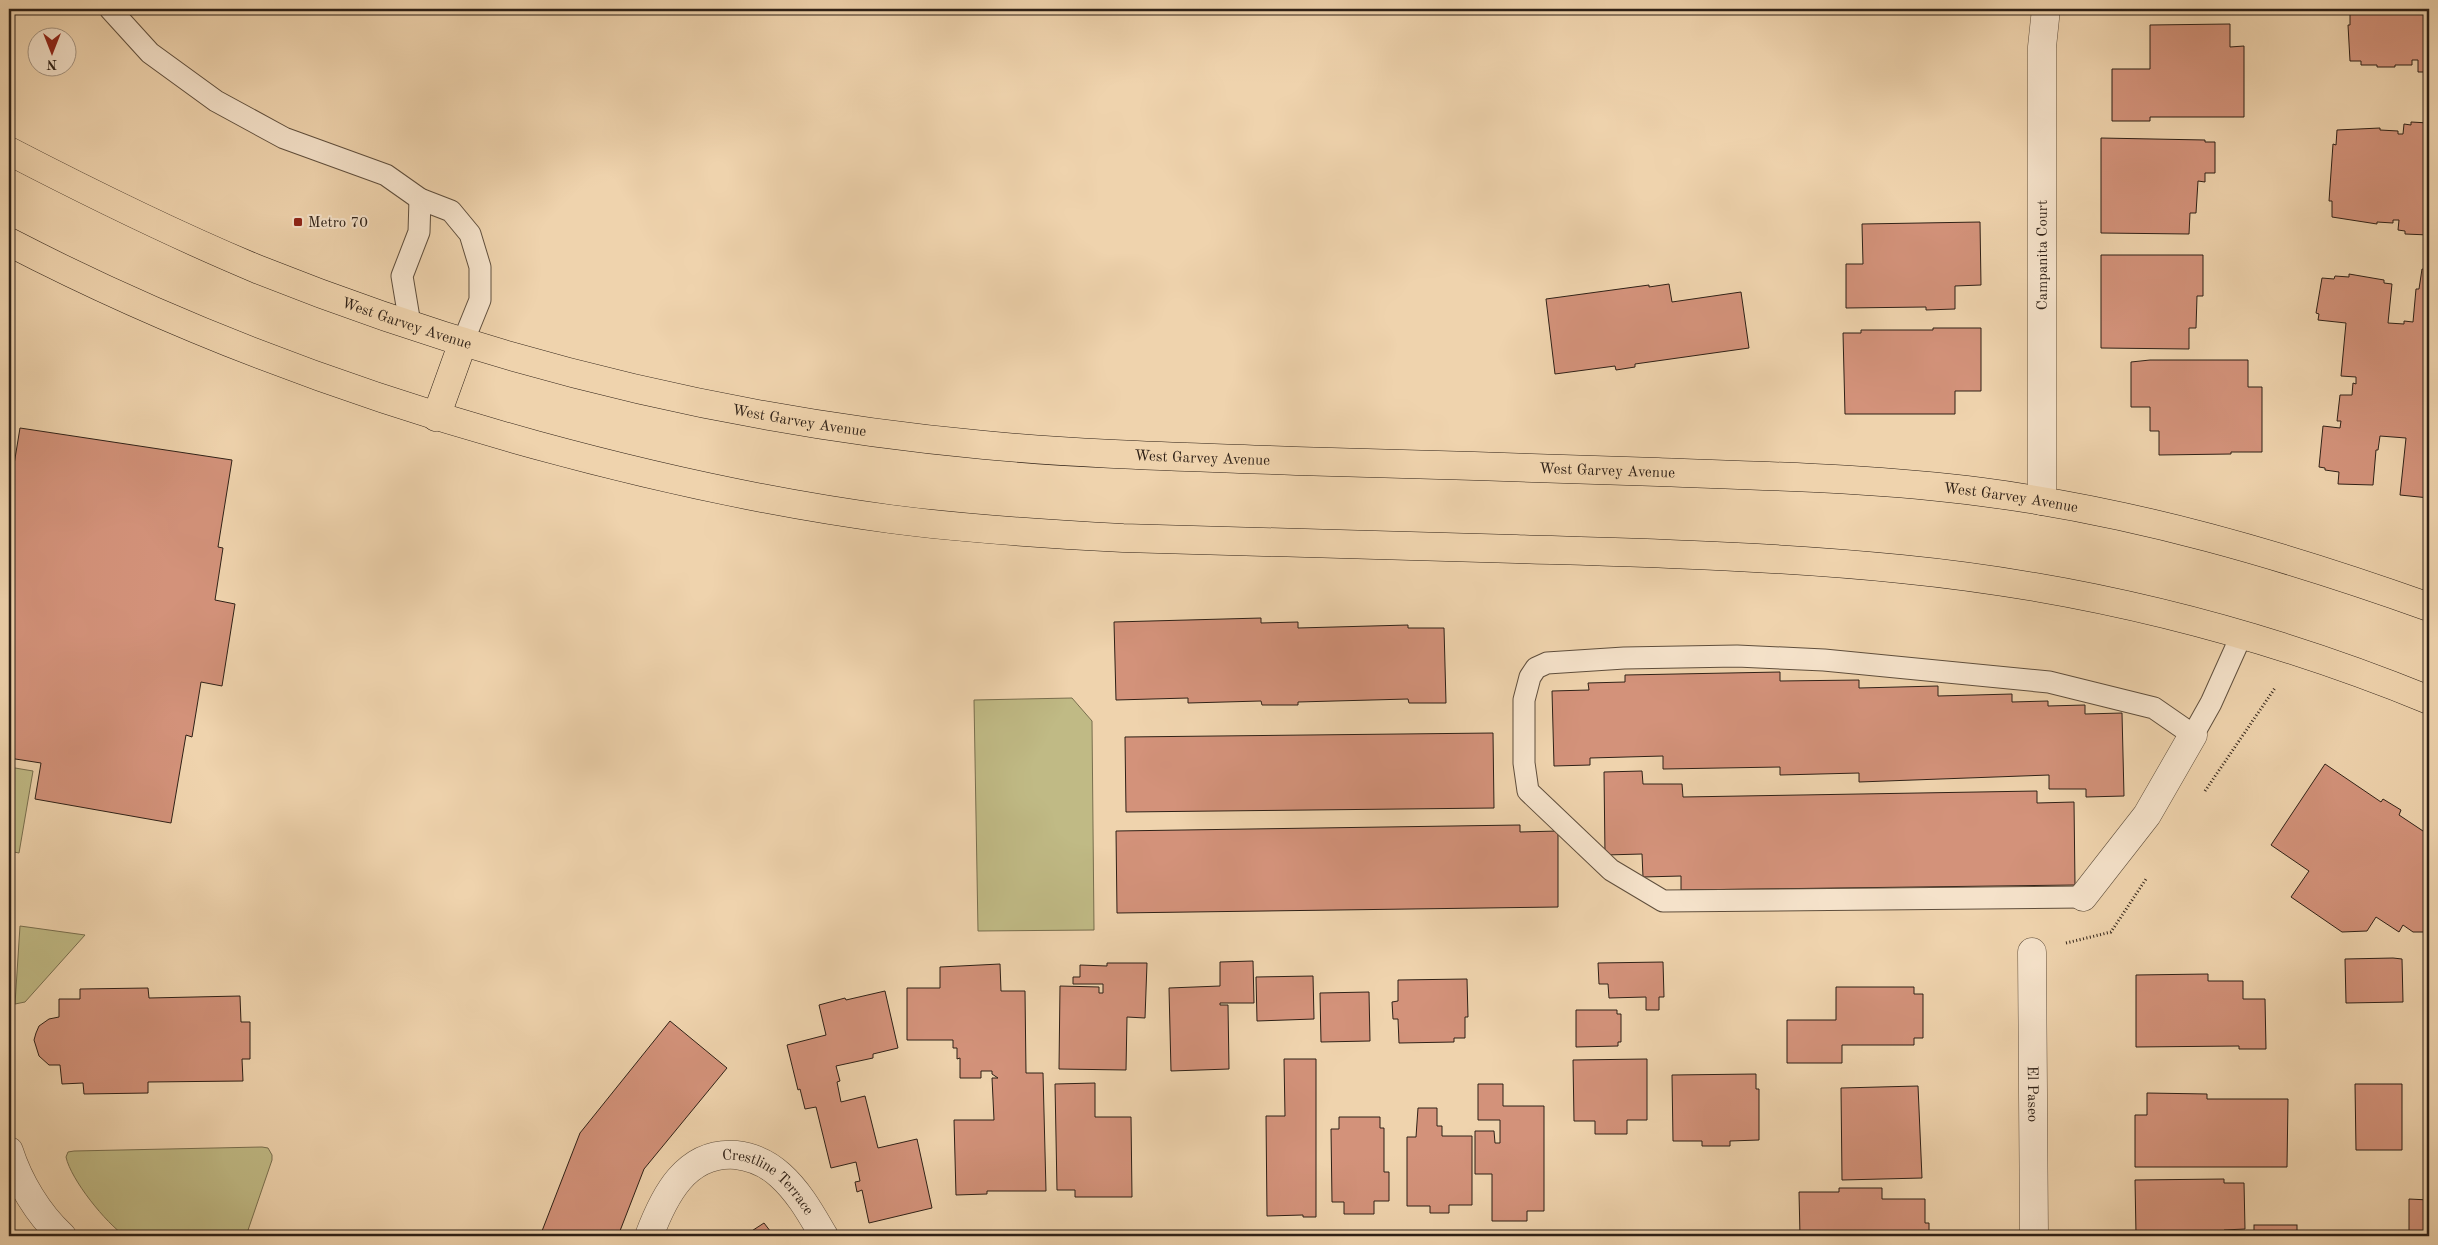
<svg xmlns="http://www.w3.org/2000/svg" width="2438" height="1245" viewBox="0 0 2438 1245" font-family="'Old Standard TT',serif">
  <style>
    .green { fill: #c0ba85; stroke: #786e4e }
    .building { fill: #d3927a; stroke: #2f2117 }
    .lines { fill: none; stroke-linecap: round; stroke-linejoin: round }
    .lane-casing { stroke: #5f4e3c; stroke-width: 23 }
    .street-casing { stroke: #5f4e3c; stroke-width: 29 }
    .primary-casing { stroke: #2f2117; stroke-width: 29 }
    .path { stroke: #2f2117; stroke-width: 3; stroke-dasharray: 1 2.5; stroke-linecap: butt }
    .lane { stroke: #f5e2ca; stroke-width: 21 }
    .street { stroke: #f5e2ca; stroke-width: 28 }
    .primary { stroke: #efd3ad; stroke-width: 28 }
    .poi-dot { fill: #8f2418; stroke: #f5e2ca; stroke-width: 2 }
    .labels { text-anchor: middle; stroke-width: 4; stroke-linejoin: round; paint-order: stroke }
    .poi-label { font-size: 15px; fill: #2f2117; stroke: #f5e2ca; text-anchor: start }
    .street-label { font-size: 15px; fill: #2f2117; stroke: #f5e2ca }
  </style>
  <rect width="100%" height="100%" fill="#efd3ad"/>
  <filter id="stains"><feTurbulence type="fractalNoise" baseFrequency=".004" numOctaves="4"/><feColorMatrix values="0 0 0 0 .2 0 0 0 0 .09 0 0 0 0 .02 0 0 0 .5 -.17"/></filter>
  <radialGradient id="worn" r=".72"><stop offset=".6" stop-color="#630" stop-opacity="0"/><stop offset="1" stop-color="#630" stop-opacity=".3"/></radialGradient>
  <!-- green -->
  <g class="green">
    <polygon points="1072,698 1092,721 1094,930 978,931 974,700"/>
    <polygon points="9,767 33,771 19,853 9,851"/>
    <polygon points="20,926 85,935 25,1002 15,1004"/>
    <path d="M262,1147L268,1148L272,1155V1160L246,1236H125C106,1223 71,1180 66,1157L68,1152L74,1151Z"/>
  </g>
  <!-- building -->
  <g class="building">
    <polygon points="2348,9 2429,9 2429,74 2425,74 2425,72 2418,72 2418,60 2412,60 2412,65 2395,65 2395,67 2377,67 2377,65 2361,65 2361,61 2350,61 2348,25 2350,25 2350,12 2348,12"/>
    <polygon points="2230,24 2230,47 2244,46 2244,117 2150,117 2150,121 2112,121 2112,69 2150,69 2150,25"/>
    <polygon points="2411,122 2429,123 2429,235 2405,234 2405,231 2398,230 2399,220 2393,220 2393,223 2377,222 2377,224 2332,217 2332,201 2329,201 2333,144 2336,145 2337,130 2380,128 2380,130 2398,131 2398,134 2403,134 2404,124 2411,125"/>
    <polygon points="2101,138 2205,140 2205,142 2215,142 2215,173 2205,173 2205,182 2198,181 2196,213 2190,213 2189,234 2101,233"/>
    <polygon points="1980,222 1981,285 1955,286 1955,309 1926,310 1926,307 1846,308 1846,264 1863,264 1862,224"/>
    <polygon points="2101,255 2203,255 2203,296 2197,296 2196,328 2189,328 2189,349 2101,348"/>
    <polygon points="2422,269 2429,270 2429,498 2400,495 2406,438 2380,436 2378,450 2376,450 2373,485 2338,484 2339,472 2325,470 2325,468 2319,467 2323,426 2340,428 2341,421 2337,421 2340,395 2352,395 2353,383 2356,384 2356,377 2341,376 2346,323 2318,320 2319,314 2316,313 2322,278 2334,279 2335,276 2349,277 2349,274 2384,280 2384,283 2392,284 2388,323 2404,324 2404,321 2413,322 2416,289 2419,289"/>
    <polygon points="1669,284 1672,302 1741,292 1749,348 1635,364 1635,367 1616,370 1615,366 1555,374 1546,299 1649,285 1649,287"/>
    <polygon points="1933,328 1981,328 1981,391 1955,391 1955,414 1845,414 1843,333 1861,333 1861,330 1933,330"/>
    <polygon points="2150,360 2248,360 2248,387 2262,387 2262,452 2231,452 2231,454 2159,455 2159,431 2150,431 2150,407 2131,407 2131,362"/>
    <polygon points="20,428 232,460 218,547 223,548 215,600 235,604 222,686 201,682 192,737 186,735 171,823 35,799 41,763 9,758 9,495"/>
    <polygon points="1261,618 1261,623 1298,622 1298,628 1408,625 1408,628 1444,628 1446,703 1409,703 1408,699 1298,702 1298,705 1262,705 1261,701 1188,703 1188,698 1116,700 1114,622"/>
    <polygon points="1780,672 1780,681 1859,680 1859,688 1938,686 1938,696 2012,694 2012,702 2048,701 2048,706 2085,705 2085,714 2122,713 2124,796 2086,797 2086,789 2049,789 2049,775 1859,782 1859,773 1780,775 1780,767 1663,769 1663,756 1590,758 1590,765 1554,766 1552,691 1589,690 1588,683 1625,682 1625,675"/>
    <polygon points="1493,733 1494,808 1126,812 1125,737"/>
    <polygon points="2325,764 2381,802 2383,799 2401,810 2399,815 2429,835 2429,932 2413,932 2403,925 2399,932 2376,917 2367,931 2342,932 2291,897 2309,871 2271,845"/>
    <polygon points="1642,771 1643,784 1682,784 1683,797 2037,791 2037,803 2074,802 2075,885 1681,890 1681,876 1643,877 1642,854 1605,855 1604,772"/>
    <polygon points="1520,825 1520,832 1558,831 1558,907 1117,913 1116,831"/>
    <polygon points="2393,958 2402,959 2403,1002 2346,1003 2345,959"/>
    <polygon points="1253,961 1254,1003 1220,1003 1220,1005 1228,1005 1229,1069 1171,1071 1169,988 1220,986 1220,962"/>
    <polygon points="1663,962 1664,997 1659,997 1659,1010 1646,1010 1646,997 1609,998 1608,984 1599,984 1598,963"/>
    <polygon points="1107,963 1147,963 1145,1018 1127,1017 1126,1070 1059,1069 1060,986 1099,987 1099,993 1103,993 1103,984 1073,984 1073,977 1080,977 1080,965 1107,966"/>
    <polygon points="1000,964 1001,991 1025,991 1026,1073 1043,1073 1046,1191 987,1191 987,1194 956,1195 954,1120 994,1120 992,1078 998,1078 992,1074 992,1071 981,1071 981,1078 960,1078 960,1058 957,1059 957,1048 953,1048 953,1040 907,1040 907,988 940,988 940,967"/>
    <polygon points="2208,974 2208,981 2243,981 2243,999 2265,999 2266,1049 2239,1049 2239,1046 2136,1047 2136,975"/>
    <polygon points="1313,976 1314,1019 1257,1021 1256,977"/>
    <polygon points="1467,979 1468,1017 1465,1017 1465,1038 1454,1038 1454,1042 1399,1043 1398,1019 1393,1019 1392,1002 1398,1001 1398,980"/>
    <polygon points="1836,987 1914,987 1914,994 1923,994 1923,1038 1914,1038 1914,1045 1842,1045 1842,1063 1787,1063 1787,1020 1836,1020"/>
    <polygon points="148,988 149,998 240,996 241,1022 250,1022 250,1059 242,1059 243,1081 148,1082 148,1093 84,1094 83,1083 62,1084 60,1065 49,1065 39,1056 34,1040 36,1033 39,1026 49,1019 59,1017 59,999 80,999 80,989"/>
    <polygon points="885,991 898,1048 873,1054 873,1058 836,1066 840,1081 837,1082 841,1102 865,1096 878,1148 917,1139 932,1208 869,1223 862,1190 857,1192 855,1182 860,1181 856,1162 831,1168 816,1107 805,1109 800,1089 798,1090 787,1045 826,1035 819,1005 845,998 846,1000"/>
    <polygon points="1369,992 1370,1041 1321,1042 1320,993"/>
    <polygon points="1576,1010 1617,1010 1617,1014 1621,1014 1621,1042 1618,1042 1618,1046 1576,1047"/>
    <polygon points="670,1021 727,1068 644,1169 618,1236 555,1236 542,1231 580,1133"/>
    <polygon points="1284,1059 1316,1059 1316,1217 1303,1217 1303,1215 1267,1216 1266,1116 1285,1116"/>
    <polygon points="1647,1059 1647,1120 1627,1120 1627,1134 1595,1134 1595,1121 1574,1121 1573,1060"/>
    <polygon points="1756,1074 1756,1089 1759,1089 1759,1140 1730,1141 1730,1146 1702,1146 1702,1141 1673,1141 1672,1075"/>
    <polygon points="1095,1083 1095,1117 1131,1117 1132,1197 1075,1197 1075,1190 1057,1190 1055,1084"/>
    <polygon points="1478,1084 1503,1084 1503,1106 1544,1106 1544,1211 1527,1211 1527,1221 1492,1221 1492,1174 1475,1174 1475,1131 1494,1131 1495,1143 1500,1143 1500,1120 1478,1120"/>
    <polygon points="2355,1084 2402,1084 2402,1150 2356,1150"/>
    <polygon points="1918,1086 1922,1178 1842,1180 1841,1088"/>
    <polygon points="2147,1093 2207,1094 2207,1099 2288,1099 2287,1167 2135,1167 2135,1115 2147,1115"/>
    <polygon points="1418,1108 1437,1108 1437,1126 1442,1126 1442,1136 1472,1136 1472,1205 1449,1205 1449,1213 1430,1213 1430,1206 1407,1206 1407,1137 1416,1137"/>
    <polygon points="1339,1117 1380,1117 1380,1128 1384,1128 1384,1172 1389,1172 1389,1201 1374,1201 1374,1214 1344,1214 1344,1202 1332,1202 1331,1129 1339,1129"/>
    <polygon points="2224,1179 2224,1183 2244,1183 2245,1229 2224,1230 2224,1234 2179,1234 2179,1236 2146,1236 2146,1234 2136,1234 2135,1180"/>
    <polygon points="1839,1188 1882,1188 1882,1199 1925,1199 1925,1223 1929,1223 1929,1236 1800,1236 1799,1192 1839,1192"/>
    <polygon points="2409,1199 2429,1200 2429,1236 2409,1236"/>
    <polygon points="764,1223 774,1236 744,1236"/>
    <rect x="2254" y="1225" width="43" height="11"/>
  </g>
  <g class="lines">
    <!-- lane casing -->
    <g class="lane-casing">
      <g id="lane">
        <polyline points="110,9 150,53 216,101 284,138 386,175 420,199 451,211 470,234 480,267 480,300 463,342"/>
        <polyline points="410,324 402,276 419,232 420,199"/>
        <polyline points="2083,897 1663,901 1611,870 1528,791 1524,763 1524,700 1530,677 1536,668 1547,663 1624,658 1737,656 1824,660 2049,682 2154,708 2193,735 2211,703 2242,634"/>
      </g>
    </g>
    <!-- street casing -->
    <g class="street-casing">
      <g id="street">
        <polyline points="2042,501 2042,47 2046,9"/>
        <polyline points="2083,897 2147,815 2193,735"/>
        <path id="s1" d="M2032,952L2034,1236"/>
        <path d="M9,1151C19,1182 38,1214 62,1236"/>
        <path id="s2" d="M649,1236C664,1196 686,1151 736,1155C753,1157 767,1163 780,1175C799,1192 811,1214 824,1236"/>
      </g>
    </g>
    <!-- primary casing -->
    <g class="primary-casing">
      <g id="primary">
        <path id="s3" d="M9,151C90,193 173,234 257,269C489,362 735,422 984,445C1088,455 1192,457 1296,461C1417,464 1537,468 1658,472C1766,476 1875,478 1982,492C2136,512 2283,555 2429,607"/>
        <path d="M9,242C177,329 354,395 536,445C653,477 770,503 890,519C967,529 1045,534 1123,538C1254,542 1385,546 1516,549C1644,553 1773,556 1901,569C2083,587 2260,631 2429,700"/>
        <polyline points="436,417 463,342"/>
      </g>
    </g>
    <!-- path -->
    <g class="path">
      <polyline points="2205,791 2275,688"/>
      <polyline points="2066,943 2111,932 2146,879"/>
    </g>
    <!-- lane -->
    <use href="#lane" class="lane"/>
    <!-- street -->
    <use href="#street" class="street"/>
    <!-- primary -->
    <use href="#primary" class="primary"/>
  </g>
  <!-- markers -->
  <rect class="poi-dot" x="293" y="217" width="10" height="10" rx="2.5"/>
  <g class="labels">
    <!-- poi labels -->
    <g class="poi-label">
      <text x="308" y="227">Metro 70</text>
    </g>
    <!-- street labels -->
    <g class="street-label">
      <text transform="translate(2042 255) rotate(-90)" y="5">Campanita Court</text>
      <text dy="5" stroke="none"><textPath href="#s3" startOffset="434">West Garvey Avenue</textPath></text>
      <text dy="5" stroke="none"><textPath href="#s3" startOffset="839">West Garvey Avenue</textPath></text>
      <text dy="5" stroke="none"><textPath href="#s3" startOffset="1244">West Garvey Avenue</textPath></text>
      <text dy="5" stroke="none"><textPath href="#s3" startOffset="1649">West Garvey Avenue</textPath></text>
      <text dy="5" stroke="none"><textPath href="#s3" startOffset="2054">West Garvey Avenue</textPath></text>
      <text dy="5" stroke="none"><textPath href="#s1" startOffset="142">El Paseo</textPath></text>
      <text dy="5" stroke="none"><textPath href="#s2" startOffset="171">Crestline Terrace</textPath></text>
    </g>
  </g>
  <!-- margin -->
  <rect width="2438" height="1245" fill="none" stroke="#efd3ad" stroke-width="30"/>
  <rect x="10" y="10" width="2418" height="1225" fill="none" stroke="#2f2117" stroke-width="2.5"/>
  <rect x="15" y="15" width="2408" height="1215" fill="none" stroke="#2f2117"/>
  <!-- north arrow -->
  <g transform="translate(52 52) rotate(180)"><circle r="24" fill="#f5e2ca" stroke="#a69582"/>
  <path d="M0-4L9 19L0 12L-9 19Z" fill="#8f2418"/>
  <text y="-8" font-size="14" font-weight="bold" text-anchor="middle" fill="#2f2117">N</text>
  </g>
  <rect width="100%" height="100%" filter="url(#stains)"/>
  <rect width="100%" height="100%" fill="url(#worn)"/>
</svg>
